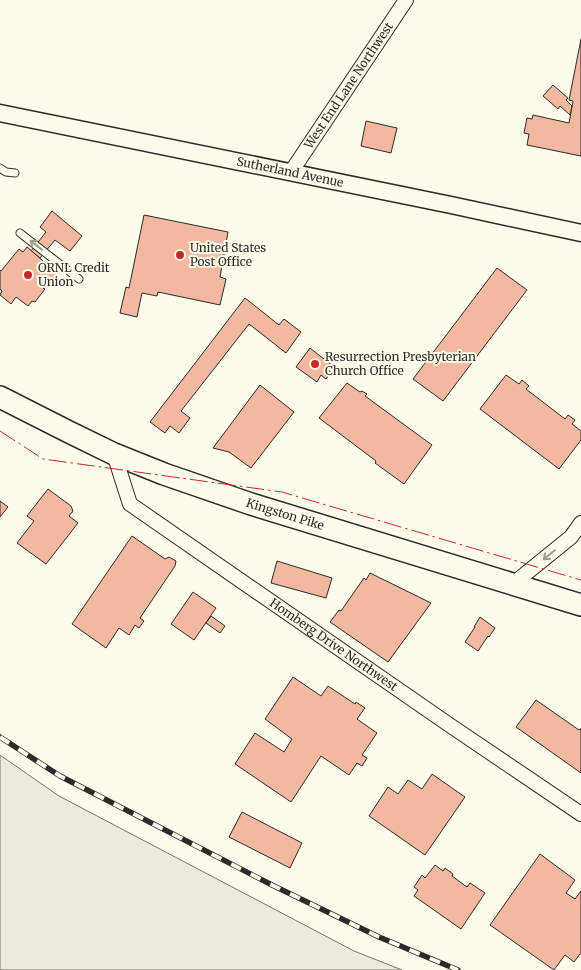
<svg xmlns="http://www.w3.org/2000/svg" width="581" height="970" viewBox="0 0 581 970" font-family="Merriweather,serif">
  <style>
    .green { fill: #ecebdb; stroke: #74746e }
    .building { fill: #f2b8a0; stroke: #2b2b2b }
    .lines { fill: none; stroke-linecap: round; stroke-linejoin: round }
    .service-casing { stroke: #2b2b2b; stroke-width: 9 }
    .minor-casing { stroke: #2b2b2b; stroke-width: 16 }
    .tertiary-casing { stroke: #2b2b2b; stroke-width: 19 }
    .primary-casing { stroke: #2b2b2b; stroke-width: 24 }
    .service { stroke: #fdfbea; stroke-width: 7 }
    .minor { stroke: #fdfbea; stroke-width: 14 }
    .tertiary { stroke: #fdfbea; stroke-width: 16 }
    .primary { stroke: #fdfbea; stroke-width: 21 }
    .rail-casing { stroke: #2b2b2b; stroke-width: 5.5 }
    .rail { stroke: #fdfbea; stroke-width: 4; stroke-dasharray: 11; stroke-linecap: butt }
    .power { stroke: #c62828; stroke-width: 1; stroke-dasharray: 18 4 2.5 4; stroke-linecap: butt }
    .oneway { stroke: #9e9d94 }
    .poi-dot { fill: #c62828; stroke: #fdfbea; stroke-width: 2 }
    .labels { text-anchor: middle; stroke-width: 4; stroke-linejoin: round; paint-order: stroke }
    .street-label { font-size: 12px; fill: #2b2b2b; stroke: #fdfbea }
    .poi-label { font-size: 12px; fill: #2b2b2b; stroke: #fdfbea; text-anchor: start }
  </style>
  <rect width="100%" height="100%" fill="#fdfbea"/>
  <!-- green -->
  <polygon class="green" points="0,755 59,796 354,951 402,970 0,970"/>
  <!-- building -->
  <g class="building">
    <polygon points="581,39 581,156 527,145 529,134 524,133 527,118 532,119 533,115 569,123 573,101 569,100"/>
    <polygon points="553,85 568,98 566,100 572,106 570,115 560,106 558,109 543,96"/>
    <polygon points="366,121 397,128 391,153 361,146"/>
    <polygon points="52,211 82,236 70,251 55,240 40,258 31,251 46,232 40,227"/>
    <polygon points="144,215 228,232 220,277 226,279 220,305 158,292 157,296 142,293 137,317 120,313 126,287 129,288"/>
    <polygon points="27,247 57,273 53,279 51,278 43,288 45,289 35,302 32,301 28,306 16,297 11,304 0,295 2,291 0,289 0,270 1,271 19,249 23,252"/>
    <polygon points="497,268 527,290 443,401 413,379"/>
    <polygon points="245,298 279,325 284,319 301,332 286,353 249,324 181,411 190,418 179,433 170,426 165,433 150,422"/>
    <polygon points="310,348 324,359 326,356 331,359 329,362 330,363 326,369 331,372 326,379 321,375 317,382 296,367"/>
    <polygon points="506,375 519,384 522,380 529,386 526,389 565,419 568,415 575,420 572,424 581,431 581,440 559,469 480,409"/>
    <polygon points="347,383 360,392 362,391 367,394 365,396 432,445 404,484 375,463 376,461 319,418"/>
    <polygon points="260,385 294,412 251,468 229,452 213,448"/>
    <polygon points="48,489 71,506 73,511 69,516 78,523 46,564 17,543 34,521 27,516"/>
    <polygon points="0,501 8,507 0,517"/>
    <polygon points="132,536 165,559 169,557 176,561 175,566 140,618 144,621 139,628 135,625 129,635 119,628 106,648 72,624"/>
    <polygon points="277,561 332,578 326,598 271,583"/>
    <polygon points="370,573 431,603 388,662 330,622 339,610 341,611 364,578 366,580"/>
    <polygon points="193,592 216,608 194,640 171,624"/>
    <polygon points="211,616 225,626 220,633 206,623"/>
    <polygon points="480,617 495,628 489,637 488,636 478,651 465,642 475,627 474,627"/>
    <polygon points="293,677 321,696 328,686 355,704 356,702 365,708 357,719 377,733 362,755 367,758 362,766 357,763 349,775 321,756 291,802 235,764 255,733 284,752 292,739 265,719"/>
    <polygon points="536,700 579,730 581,728 581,773 516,727"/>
    <polygon points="432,774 465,797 425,855 369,816 388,787 398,794 408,780 422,789"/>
    <polygon points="242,812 302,843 290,868 229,837"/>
    <polygon points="540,854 575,880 566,893 575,899 581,891 581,954 580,954 574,962 565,955 554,970 490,925"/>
    <polygon points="435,865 443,871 445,868 453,874 452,876 467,887 470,883 485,893 461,929 414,896 418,890 414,887 422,875 425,878"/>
  </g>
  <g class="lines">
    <!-- service casing -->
    <g class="service-casing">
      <g id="service">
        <polyline points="0,168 6,172 15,173"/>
        <polyline points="20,233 79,279"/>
      </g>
    </g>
    <!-- minor casing -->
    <g class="minor-casing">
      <g id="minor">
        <path id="s1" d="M291,172L406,0"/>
        <path id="s2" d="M114,454L130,504L448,724L581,814"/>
        <polyline points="513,584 571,537 581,523"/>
      </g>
    </g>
    <!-- tertiary casing -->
    <g class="tertiary-casing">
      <g id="tertiary">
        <path id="s3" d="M0,113L451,205L581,233"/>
      </g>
    </g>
    <!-- primary casing -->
    <g class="primary-casing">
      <g id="primary">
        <path id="s4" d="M0,397L69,432L114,454L164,474L251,504L581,605"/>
      </g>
    </g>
    <!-- service -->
    <use href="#service" class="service"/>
    <!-- minor -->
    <use href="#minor" class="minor"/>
    <!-- tertiary -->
    <use href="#tertiary" class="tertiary"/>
    <!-- primary -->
    <use href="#primary" class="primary"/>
    <!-- rail casing -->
    <g class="rail-casing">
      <polyline id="rail" points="0,737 60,776 272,885 379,937 458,970"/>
    </g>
    <!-- rail -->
    <use href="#rail" class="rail"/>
    <!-- power -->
    <polyline class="power" points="0,431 43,459 282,492 581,580"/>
  </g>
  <!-- one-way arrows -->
  <defs><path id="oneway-shaft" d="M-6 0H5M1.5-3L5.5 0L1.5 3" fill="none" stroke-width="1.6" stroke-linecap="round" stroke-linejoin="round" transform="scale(1.25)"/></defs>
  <g class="oneway">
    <use href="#oneway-shaft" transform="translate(36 245) rotate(-142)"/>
    <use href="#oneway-shaft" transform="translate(549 555) rotate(141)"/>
  </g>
  <!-- markers -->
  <g class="poi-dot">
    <circle cx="180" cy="255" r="5"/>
    <circle cx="28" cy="275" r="5"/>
    <circle cx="315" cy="364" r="5"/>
  </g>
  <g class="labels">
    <!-- street labels -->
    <g class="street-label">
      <text dy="4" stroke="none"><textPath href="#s1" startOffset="104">West End Lane Northwest</textPath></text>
      <text dy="4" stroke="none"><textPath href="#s3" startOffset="296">Sutherland Avenue</textPath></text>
      <text dy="4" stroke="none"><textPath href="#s4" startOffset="309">Kingston Pike</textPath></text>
      <text dy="4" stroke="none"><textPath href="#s2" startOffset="300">Homberg Drive Northwest</textPath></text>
    </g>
    <!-- poi labels -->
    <g class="poi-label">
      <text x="190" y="252">United States<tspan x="190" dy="14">Post Office</tspan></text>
      <text x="38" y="272">ORNL Credit<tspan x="38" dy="14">Union</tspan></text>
      <text x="325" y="361">Resurrection Presbyterian<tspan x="325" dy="14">Church Office</tspan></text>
    </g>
  </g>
</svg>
